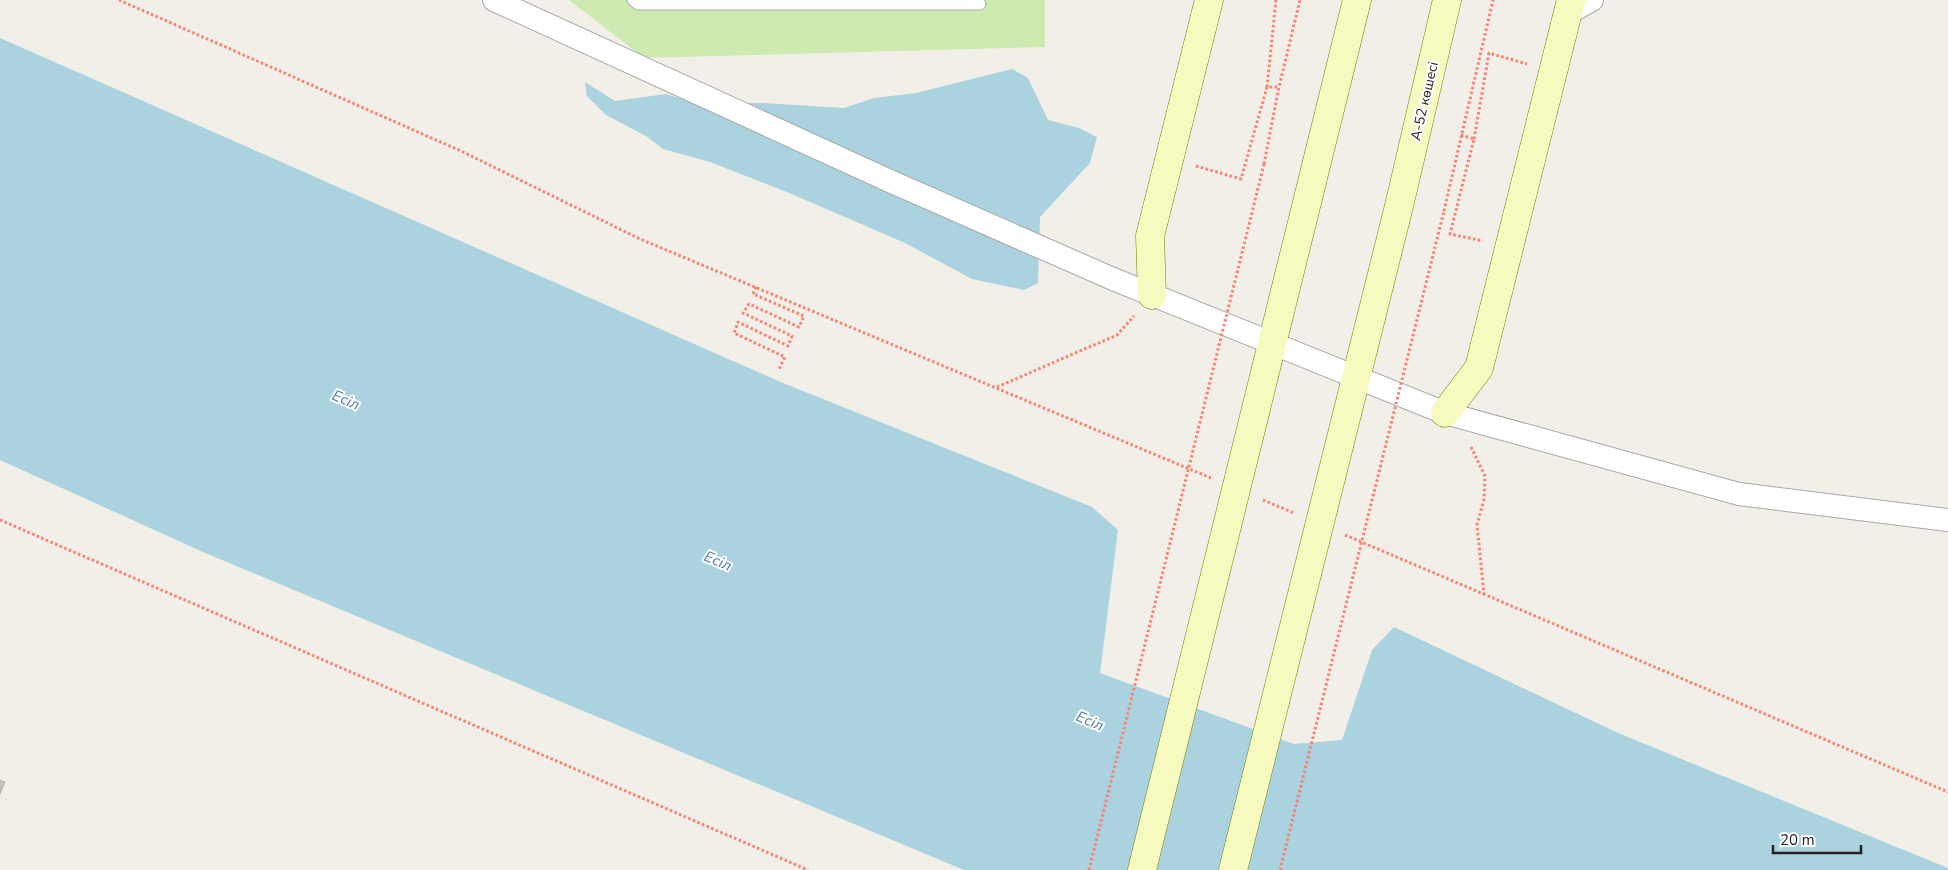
<svg xmlns="http://www.w3.org/2000/svg" width="1948" height="870" viewBox="0 0 1948 870" font-family="'Nunito Sans',sans-serif">
  <style>
    .grass { fill: #cdebb0 }
    .water { fill: #aad3df }
    .building { fill: #c7bfb8; stroke: #c4b6ab }
    .lines { fill: none; stroke-linecap: round; stroke-linejoin: round }
    .lane-casing { stroke: #a9a9a9; stroke-width: 13 }
    .street-casing { stroke: #a9a9a9; stroke-width: 24 }
    .secondary-casing { stroke: #707d05; stroke-width: 29 }
    .path { stroke: #fa8072; stroke-width: 3; stroke-dasharray: 2.5 2.5; stroke-linecap: butt }
    .lane { stroke: #fff; stroke-width: 11 }
    .street { stroke: #fff; stroke-width: 22 }
    .secondary { stroke: #f7fabf; stroke-width: 28 }
    .path-bridge { stroke: #fa8072; stroke-width: 3; stroke-dasharray: 2.5 2.5; stroke-linecap: butt }
    .labels { text-anchor: middle; stroke-width: 4; stroke-linejoin: round; paint-order: stroke }
    .street-label { font-size: 14px; fill: #222; stroke: #fff }
    .water-label { font-size: 15px; font-style: italic; fill: #4a7aab; stroke: #fff }
  </style>
  <rect width="100%" height="100%" fill="#f2efe9"/>
  <!-- grass -->
  <polygon class="grass" points="569,0 1045,0 1045,47 644,58"/>
  <!-- water -->
  <g class="water">
    <polygon points="0,38 783,383 1092,507 1118,530 1100,673 1294,744 1342,740 1372,650 1394,627 1618,733 1948,868 1948,870 964,870 203,552 0,460"/>
    <polygon points="1012,69 1028,78 1048,120 1079,128 1097,137 1090,163 1040,217 1038,283 1024,290 972,279 905,243 787,192 710,162 663,149 646,136 606,115 587,96 585,82 615,101 666,94 699,104 761,103 844,108 874,98 916,93"/>
  </g>
  <!-- building -->
  <polygon class="building" points="0,780 5,782 0,794"/>
  <g class="lines">
    <!-- lane casing -->
    <g class="lane-casing">
      <polyline id="lane" points="633,0 638,4 980,4"/>
    </g>
    <!-- street casing -->
    <g class="street-casing">
      <g id="street">
        <polyline points="494,0 892,182 1113,279 1445,413 1739,494 1948,520"/>
        <polyline points="1567,14 1592,0"/>
      </g>
    </g>
    <!-- secondary casing -->
    <g class="secondary-casing">
      <g id="secondary">
        <polyline points="1152,295 1150,236 1209,0"/>
        <polyline points="1445,413 1479,368 1571,0"/>
        <polyline points="1142,870 1357,0"/>
        <polyline points="1233,870 1400,202 1447,0"/>
      </g>
    </g>
    <!-- path -->
    <g class="path">
      <polyline points="119,0 461,151 640,239 1211,478"/>
      <polyline points="1267,87 1276,0"/>
      <polyline points="1461,135 1474,139 1450,234 1483,241"/>
      <polyline points="1474,139 1489,53 1527,64"/>
      <polyline points="1264,164 1279,87 1300,0"/>
      <polyline points="1196,166 1241,179 1267,87 1279,87"/>
      <polyline points="1444,211 1493,0"/>
      <polyline points="756,287 753,294 804,316 799,327 749,304 743,313 792,336 788,346 738,322 734,333 785,357 779,369"/>
      <polyline points="997,387 1117,335 1134,316"/>
      <polyline points="1471,447 1485,476 1484,499 1477,525 1484,594"/>
      <polyline points="1263,500 1294,513"/>
      <polyline points="0,520 808,870"/>
      <polyline points="1345,535 1948,792"/>
    </g>
    <!-- lane -->
    <use href="#lane" class="lane"/>
    <!-- street -->
    <use href="#street" class="street"/>
    <!-- secondary -->
    <use href="#secondary" class="secondary"/>
    <!-- path-bridge -->
    <g class="path-bridge">
      <polyline points="1089,870 1264,164"/>
      <polyline points="1280,870 1444,211"/>
    </g>
  </g>
  <g class="labels">
    <!-- street labels -->
    <g class="street-label">
      <text transform="translate(1424 101) rotate(-77)" y="5">А-52 көшесі</text>
    </g>
    <!-- water labels -->
    <g class="water-label">
      <text transform="translate(346 400) rotate(23)" y="5">Есіл</text>
      <text transform="translate(718 561) rotate(23)" y="5">Есіл</text>
      <text transform="translate(1090 721) rotate(23)" y="5">Есіл</text>
    </g>
  </g>
  <!-- scale -->
  <path d="M1773 845v8h88v-8" fill="none" stroke="#222222" stroke-width="2.5"/>
  <text x="1780" y="845" font-size="15" fill="#222222" stroke="#ffffff" stroke-width="4" paint-order="stroke">20 m</text>
</svg>
